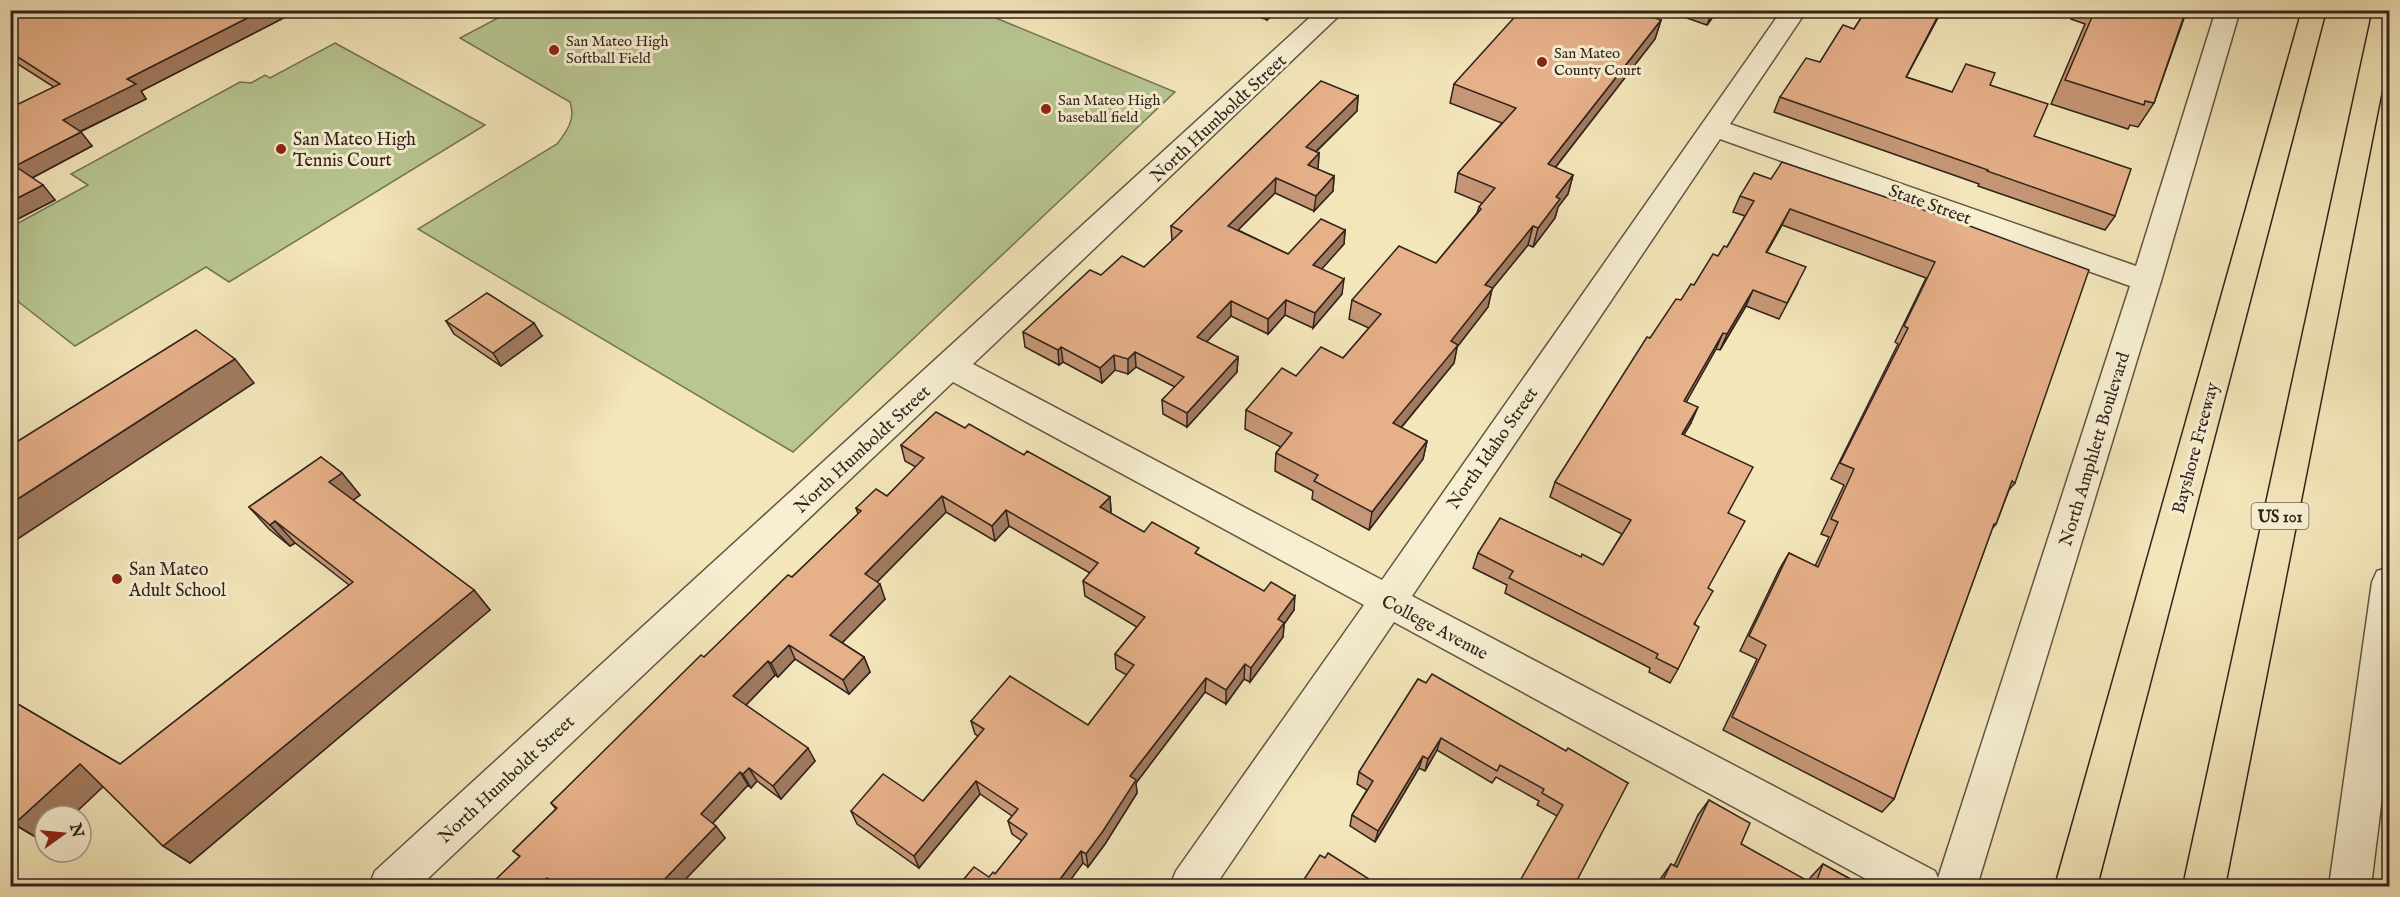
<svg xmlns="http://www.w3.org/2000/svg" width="2400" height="897" viewBox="0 0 2400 897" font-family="'IM FELL English',serif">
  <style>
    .green { fill: #b8c692; stroke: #747457; stroke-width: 1.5 }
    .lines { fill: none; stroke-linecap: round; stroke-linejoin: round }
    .minor-casing { stroke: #625444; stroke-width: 3 }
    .highway-casing { stroke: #31231c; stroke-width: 3 }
    .minor { fill: #f7efd2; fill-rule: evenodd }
    .highway { fill: #f3e6ba; fill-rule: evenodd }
    .wall { fill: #c69776; stroke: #31231c; stroke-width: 1.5 }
    .shaded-wall { fill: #a17b60; stroke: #31231c; stroke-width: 1.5 }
    .building { fill: #e6b089; stroke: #31231c; stroke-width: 1.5 }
    .poi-dot { fill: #8f2418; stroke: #f7efd2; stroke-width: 2 }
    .labels { text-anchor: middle; stroke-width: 6; stroke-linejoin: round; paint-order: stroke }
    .far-poi-label { font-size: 15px; fill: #31231c; stroke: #f7efd2; text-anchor: start }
    .shield { fill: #f7efd2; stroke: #6c6053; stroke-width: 1.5 }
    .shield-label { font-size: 16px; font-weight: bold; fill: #31231c }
    .street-label { font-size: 18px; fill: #31231c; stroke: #f7efd2 }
    .poi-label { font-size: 18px; fill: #31231c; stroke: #f7efd2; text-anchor: start }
  </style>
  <rect width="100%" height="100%" fill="#f3e6ba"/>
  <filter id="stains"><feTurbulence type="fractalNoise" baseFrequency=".00333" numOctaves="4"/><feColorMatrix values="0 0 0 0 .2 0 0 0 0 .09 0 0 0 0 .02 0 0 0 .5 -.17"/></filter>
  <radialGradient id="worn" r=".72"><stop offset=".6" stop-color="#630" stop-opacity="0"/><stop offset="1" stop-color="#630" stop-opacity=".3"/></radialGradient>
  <!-- green -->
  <g class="green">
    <path d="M511,11H979L1175,92L793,452L418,229L557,144C567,131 576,119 570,102L460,38Z"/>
    <polygon points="335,43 485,125 229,282 206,267 75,346 11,296 11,227 88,185 71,174 240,82 251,83 265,75 270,78"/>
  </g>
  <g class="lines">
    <!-- minor casing -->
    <g class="minor-casing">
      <g id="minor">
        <path d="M1318,10H1345L973,364L1382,580L1782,10H1807L1730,124L2136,266L2216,10H2240L2161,281L1977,886H1879L1394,622L1215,886H1170L1176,871L1364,605L953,382L420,886H369L375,871ZM1720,139L2130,286L1938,878L1935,871L1412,596Z"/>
        <polygon points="2390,567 2390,733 2371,886 2329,886 2372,582 2377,571"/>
      </g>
    </g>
    <!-- highway casing -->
    <g class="highway-casing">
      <g id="highway">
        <polygon points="2302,10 2326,10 2097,886 2055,886"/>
        <polygon points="2373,10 2390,10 2390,49 2225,886 2183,886"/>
      </g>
    </g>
    <!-- minor -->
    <use href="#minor" class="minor"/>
    <!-- highway -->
    <use href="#highway" class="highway"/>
  </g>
  <!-- wall -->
  <g class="wall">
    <polygon points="10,10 299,10 141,91 146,99 80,132 92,146 32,178 55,200 10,223 54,87 10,59"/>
    <polygon points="1241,10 1278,10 1267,20"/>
    <polygon points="1664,10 1718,10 1707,25"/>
    <polygon points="1866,10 1942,10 1906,77 1952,92 1990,85 2034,136 2115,216 2105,230 1978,186 1979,184 1774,112 1780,97 1820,62 1854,29"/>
    <polygon points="2075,10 2187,10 2154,103 2138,127 2130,125 2128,129 2051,104 2085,24 2071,19"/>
    <polygon points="1661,20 1655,39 1555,168 1573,175 1568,194 1558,207 1555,218 1533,247 1528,245 1492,289 1488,307 1457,347 1454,363 1401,428 1427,441 1423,459 1369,530 1312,499 1313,491 1275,471 1276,453 1281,447 1245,429 1246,410 1296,376 1343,358 1369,328 1349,319 1352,300 1436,263 1477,213 1479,207 1482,203 1455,192 1458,173 1502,123 1450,103 1454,84"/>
    <polygon points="1358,96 1357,111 1316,152 1319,153 1318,168 1317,169 1334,176 1333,191 1314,211 1275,193 1238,230 1288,254 1345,230 1344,244 1321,269 1342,294 1313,328 1285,315 1268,334 1231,316 1206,342 1238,357 1237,372 1187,427 1163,414 1162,400 1175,387 1136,367 1128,374 1115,370 1102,383 1063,362 1059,365 1025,347 1023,332 1101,275 1144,267 1172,241 1171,226"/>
    <polygon points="1771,179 1959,222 2015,483 2009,490 1996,524 1992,529 1894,799 1882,812 1723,730 1757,659 1740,651 1780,568 1789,553 1815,566 1829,537 1821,534 1844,485 1831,479 1898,344 1895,342 1926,278 1782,225 1767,252 1798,283 1779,319 1746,306 1720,350 1716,349 1686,402 1691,423 1683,435 1729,513 1708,588 1678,669 1670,683 1649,672 1650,668 1505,593 1507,585 1473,568 1478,553 1581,557 1603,565 1622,534 1550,497 1555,482 1650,338 1718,256 1727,247 1745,216 1733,212 1740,196"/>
    <polygon points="446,321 542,336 501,366 454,334"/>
    <polygon points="965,428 1024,455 1110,497 1111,512 1110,513 1144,532 1199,555 1294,610 1284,624 1283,637 1250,682 1244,679 1226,704 1205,692 1136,783 1137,793 1105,844 1088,867 1083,863 989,877 995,874 1022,841 1012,834 1008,821 1012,816 980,794 919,868 857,824 851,811 923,801 978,736 975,734 971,721 1088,725 1127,675 1116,669 1115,654 1137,627 1085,596 1083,581 1090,573 1009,526 995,541 946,512 877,582 885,599 842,643 864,657 870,672 849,694 795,659 778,677 775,675 746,705 815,761 781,799 757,781 751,788 748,785 713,823 725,838 679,886 489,886 520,857 513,851 556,809 551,803 704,657 792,577 858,514 856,508 887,496 916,467 905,461 901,445"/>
    <polygon points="321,457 342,473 360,495 353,500 474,590 490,610 190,863 163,846 103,786 72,816 45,816 45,841 44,842 10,822 10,700 11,700 120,764 349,585 295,543 290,546 269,529 249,507"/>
    <polygon points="1418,679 1566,751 1628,783 1557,816 1537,805 1539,801 1496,777 1492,783 1437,750 1425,771 1419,768 1375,842 1350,826 1352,815 1367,790 1357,784 1359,772"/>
    <polygon points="1709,800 1741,844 1808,882 1810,878 1823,864 1863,886 1656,886 1661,878 1671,864 1674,866 1698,815"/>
  </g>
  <!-- shaded-wall -->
  <g class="shaded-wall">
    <polygon points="263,10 299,10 141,91 146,99 75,134 63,120 127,79"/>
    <polygon points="1268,10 1278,10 1267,20"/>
    <polygon points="1712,10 1718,10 1707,25 1712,12"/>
    <polygon points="1941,10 1942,10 1899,91 1906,77"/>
    <polygon points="1661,20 1655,39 1543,183 1548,164"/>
    <polygon points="1358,96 1357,111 1305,162 1306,147"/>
    <polygon points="81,132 92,146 28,180 15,166"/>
    <polygon points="1319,153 1318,168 1306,180 1308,165"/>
    <polygon points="1573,175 1568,194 1558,207 1555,218 1533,247 1538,228 1556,197"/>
    <polygon points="1334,176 1333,191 1314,211 1316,196"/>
    <polygon points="1276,178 1275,193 1227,241 1228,226"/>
    <polygon points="43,185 55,200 10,223 10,202"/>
    <polygon points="1790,209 1782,225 1758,268 1766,252"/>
    <polygon points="1533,226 1528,245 1492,289 1488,307 1457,347 1454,363 1389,442 1393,423 1485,285"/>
    <polygon points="1345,230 1344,244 1312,280 1313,265"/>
    <polygon points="1344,279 1342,294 1313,328 1315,313"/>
    <polygon points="1753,290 1746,306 1720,350 1727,334"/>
    <polygon points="1286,300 1285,315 1268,334 1268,319"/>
    <polygon points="1231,301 1231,316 1197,352 1197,337"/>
    <polygon points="534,323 542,336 501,366 493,353"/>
    <polygon points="1723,333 1716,349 1678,417 1684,401"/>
    <polygon points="1061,347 1063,362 1059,365 1058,350"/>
    <polygon points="1135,352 1136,367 1128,374 1128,359"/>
    <polygon points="1114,355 1115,370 1102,383 1100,368"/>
    <polygon points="1238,357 1237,372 1187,427 1187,413"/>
    <polygon points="235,359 254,383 10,544 10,504"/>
    <polygon points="1698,407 1691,423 1675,450 1682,434"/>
    <polygon points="1427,441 1423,459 1369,530 1372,512"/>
    <polygon points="342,473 360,495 348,504 329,482"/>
    <polygon points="942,496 946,512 870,589 865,574"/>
    <polygon points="1110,497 1111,512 1102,523 1100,507"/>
    <polygon points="1006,510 1009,526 995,541 992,526"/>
    <polygon points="275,521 295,543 290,546 270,525"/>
    <polygon points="880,584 885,599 836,649 830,635"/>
    <polygon points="474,590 490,610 190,863 163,846"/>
    <polygon points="1295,596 1294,610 1284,624 1283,637 1250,682 1251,668 1278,619"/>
    <polygon points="789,645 795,659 778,677 771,663"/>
    <polygon points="864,657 870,672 849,694 843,680"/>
    <polygon points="768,661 775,675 741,710 733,696"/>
    <polygon points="1245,664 1244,679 1226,704 1226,690"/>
    <polygon points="1206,678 1205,692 1136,783 1137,793 1105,844 1088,867 1086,854 1130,776"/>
    <polygon points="1441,738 1437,750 1425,771 1428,759"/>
    <polygon points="808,748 815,761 781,799 773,786"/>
    <polygon points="1423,756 1419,768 1375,842 1378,831"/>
    <polygon points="80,764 108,782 72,816 45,816 45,841 44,842 14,824"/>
    <polygon points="749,768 757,781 751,788 743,774"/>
    <polygon points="740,772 748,785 709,827 701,814"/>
    <polygon points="976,781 980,794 919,868 914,856"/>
    <polygon points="716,826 725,838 679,886 658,886"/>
    <polygon points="1081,851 1083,863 1066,886 1055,886"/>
    <polygon points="547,878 555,886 538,886"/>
  </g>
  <!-- building -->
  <g class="building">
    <polygon points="10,10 263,10 127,79 136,84 63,120 81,132 15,166 43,185 10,202 10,108 60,84 10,52"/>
    <polygon points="1521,10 1633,10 1661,20 1548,164 1573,175 1556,197 1560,199 1538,228 1533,226 1485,285 1493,288 1451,341 1458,345 1393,423 1427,441 1372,512 1314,481 1318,475 1276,453 1292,433 1246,410 1282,368 1296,376 1321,347 1343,358 1381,314 1352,300 1399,246 1436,263 1481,209 1479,207 1495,188 1458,173 1516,108 1454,84"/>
    <polygon points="1866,10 1941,10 1906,77 1952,92 1966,64 1995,73 1990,85 2048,104 2034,136 2131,169 2115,216 1987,171 1988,170 1780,97 1806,58 1820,62 1843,25 1854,29"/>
    <polygon points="2095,10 2186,10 2154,103 2145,101 2144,105 2065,80"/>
    <polygon points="1321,81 1358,96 1306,147 1319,153 1308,165 1334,176 1316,196 1276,178 1228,226 1288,254 1321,219 1345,230 1313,265 1344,279 1315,313 1286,300 1268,319 1231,301 1197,337 1238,357 1187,413 1162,400 1184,377 1135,352 1128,359 1114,355 1100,368 1061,347 1058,350 1023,332 1090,270 1101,275 1122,256 1144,267 1182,231 1171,226"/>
    <polygon points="1782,162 1959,222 2089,270 2015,483 2012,481 1996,524 1994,524 1894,799 1732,717 1766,645 1749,636 1789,553 1818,567 1838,522 1831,519 1854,469 1840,463 1908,328 1904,326 1935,262 1790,209 1766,252 1806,267 1787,303 1753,290 1727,334 1723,333 1684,401 1698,407 1682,434 1753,467 1728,513 1745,521 1708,588 1713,591 1694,624 1699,627 1678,669 1656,658 1658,654 1509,578 1513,571 1478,553 1500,518 1581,557 1582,554 1603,565 1631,520 1555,482 1647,337 1650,338 1676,299 1681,300 1691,284 1694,285 1713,254 1718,256 1724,246 1727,247 1754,201 1740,196 1754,173 1771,179"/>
    <polygon points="487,293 534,323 493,353 446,321"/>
    <polygon points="196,330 235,359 10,504 10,446"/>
    <polygon points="936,412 965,428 969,424 1024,455 1027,451 1110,497 1100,507 1144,532 1152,522 1199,548 1195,553 1264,591 1271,582 1295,596 1278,619 1284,623 1251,668 1245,664 1226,690 1206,678 1130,776 1136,780 1103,831 1086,854 1081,851 1055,886 958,886 974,867 989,877 993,872 995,874 1027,834 1008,821 1018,809 976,781 914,856 851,811 883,774 923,801 984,729 971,721 1010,676 1088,725 1134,665 1115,654 1145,617 1083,581 1098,563 1006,510 992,526 942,496 865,574 880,584 830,635 864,657 843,680 789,645 771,663 768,661 733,696 808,748 773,786 749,768 743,774 740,772 701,814 716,826 658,886 557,886 547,878 538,886 489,886 520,856 513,851 557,808 551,803 701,655 704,657 788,575 792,577 861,511 856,508 876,489 887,496 924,458 901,445"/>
    <polygon points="321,457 342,473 329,482 474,590 163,846 80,764 14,824 10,822 10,700 11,700 120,764 353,582 275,521 270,525 249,507"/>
    <polygon points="1432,674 1566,751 1568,748 1628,783 1574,886 1517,886 1563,805 1542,793 1544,789 1500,765 1497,771 1441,738 1428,759 1423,756 1378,831 1352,815 1373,781 1359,772 1418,679 1426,683"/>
    <polygon points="1709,800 1750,823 1741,844 1815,885 1823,864 1863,886 1660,886 1671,864 1677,867"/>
    <polygon points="1328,853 1380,886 1306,886 1301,884 1320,855 1325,858"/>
    <polygon points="944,882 951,886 940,886"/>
    <polygon points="470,883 474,886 467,886"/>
  </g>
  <!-- markers -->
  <g class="poi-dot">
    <circle cx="554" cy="50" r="6"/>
    <circle cx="1542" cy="62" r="6"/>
    <circle cx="1046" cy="109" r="6"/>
    <circle cx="281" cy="149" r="6"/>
    <circle cx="117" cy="579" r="6"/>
  </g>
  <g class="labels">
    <!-- far-poi labels -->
    <g class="far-poi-label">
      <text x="566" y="46">San Mateo High<tspan x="566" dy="17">Softball Field</tspan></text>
      <text x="1554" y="58">San Mateo<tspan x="1554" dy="17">County Court</tspan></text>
      <text x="1058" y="105">San Mateo High<tspan x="1058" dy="17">baseball field</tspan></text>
    </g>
    <!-- shield labels -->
    <rect class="shield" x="2251.5" y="503" width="57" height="26" rx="4.5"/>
    <g class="shield-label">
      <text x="2280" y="522">US 101</text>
    </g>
    <!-- street labels -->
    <g class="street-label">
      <text transform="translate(1218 118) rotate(-43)" y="6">North Humboldt Street</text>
      <text transform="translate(1930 204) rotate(20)" y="6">State Street</text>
      <text transform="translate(1492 448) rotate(-55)" y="6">North Idaho Street</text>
      <text transform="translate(2195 448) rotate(-75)" y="6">Bayshore Freeway</text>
      <text transform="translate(862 449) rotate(-43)" y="6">North Humboldt Street</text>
      <text transform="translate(2094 449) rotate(-73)" y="6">North Amphlett Boulevard</text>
      <text transform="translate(1435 627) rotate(28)" y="6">College Avenue</text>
      <text transform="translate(506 779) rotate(-43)" y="6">North Humboldt Street</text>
    </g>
    <!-- poi labels -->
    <g class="poi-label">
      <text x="293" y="145">San Mateo High<tspan x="293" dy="21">Tennis Court</tspan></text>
      <text x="129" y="575">San Mateo<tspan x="129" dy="21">Adult School</tspan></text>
    </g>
  </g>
  <!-- margin -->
  <rect width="2400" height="897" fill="none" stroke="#f3e6ba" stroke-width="36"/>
  <rect x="12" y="12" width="2376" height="873" fill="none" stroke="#31231c" stroke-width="3"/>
  <rect x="18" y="18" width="2364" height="861" fill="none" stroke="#31231c" stroke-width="1.5"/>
  <!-- north arrow -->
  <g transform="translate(63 834) rotate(75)"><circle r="28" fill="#f7efd2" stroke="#a89d89" stroke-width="1.5"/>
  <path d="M0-4.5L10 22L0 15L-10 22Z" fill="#8f2418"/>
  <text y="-9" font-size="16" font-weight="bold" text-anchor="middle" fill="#31231c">N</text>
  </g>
  <rect width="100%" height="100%" filter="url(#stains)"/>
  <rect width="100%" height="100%" fill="url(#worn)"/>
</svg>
